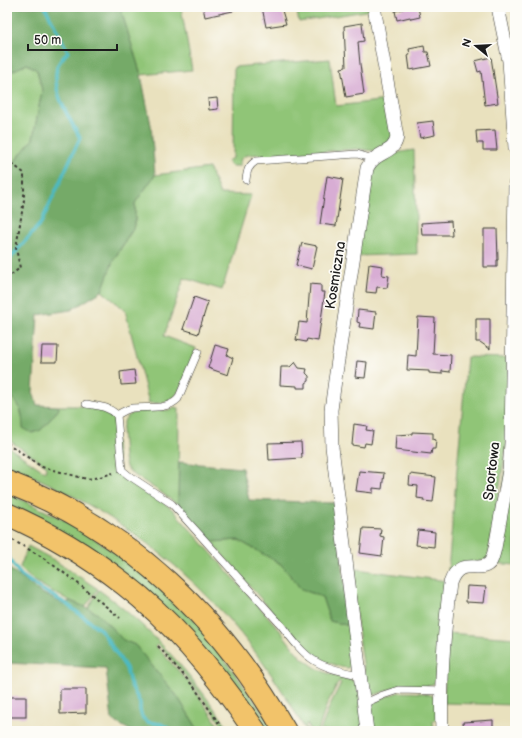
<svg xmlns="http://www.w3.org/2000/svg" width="522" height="738" viewBox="0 0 522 738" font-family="'Balsamiq Sans',sans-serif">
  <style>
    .green { fill: #90c577; stroke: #56704a }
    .forest { fill: #74aa68; stroke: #486342 }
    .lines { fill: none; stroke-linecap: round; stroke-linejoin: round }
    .stream { stroke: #4bbac2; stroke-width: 3.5 }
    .building { fill: #d8add4 }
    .service-casing { stroke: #3b3a34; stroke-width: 8 }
    .minor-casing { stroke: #3b3a34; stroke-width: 14 }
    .motorway-casing { stroke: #3b3a34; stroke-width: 24 }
    .path { stroke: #3b3a34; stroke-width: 2; stroke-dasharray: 3 3; stroke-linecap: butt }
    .service { stroke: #fff; stroke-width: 7 }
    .minor { stroke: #fff; stroke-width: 13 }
    .motorway { stroke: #f2c36a; stroke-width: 22 }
    .labels { text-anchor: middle; stroke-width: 3.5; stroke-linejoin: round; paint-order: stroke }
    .street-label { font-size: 14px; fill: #1c1c1c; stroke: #fdfcf7 }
  </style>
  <rect width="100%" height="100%" fill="#fdfcf7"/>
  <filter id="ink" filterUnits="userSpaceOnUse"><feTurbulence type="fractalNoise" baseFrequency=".025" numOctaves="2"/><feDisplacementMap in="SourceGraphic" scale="8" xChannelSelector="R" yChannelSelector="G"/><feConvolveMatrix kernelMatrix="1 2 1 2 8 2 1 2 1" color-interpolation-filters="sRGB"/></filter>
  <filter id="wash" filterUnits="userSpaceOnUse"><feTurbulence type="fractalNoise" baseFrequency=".012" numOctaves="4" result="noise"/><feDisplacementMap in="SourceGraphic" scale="16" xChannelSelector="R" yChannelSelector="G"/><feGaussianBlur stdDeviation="0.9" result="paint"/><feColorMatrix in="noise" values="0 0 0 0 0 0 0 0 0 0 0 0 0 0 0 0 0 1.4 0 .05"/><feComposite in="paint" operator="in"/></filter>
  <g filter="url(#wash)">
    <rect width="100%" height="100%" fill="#e9e1be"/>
    <!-- green -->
    <g class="green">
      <polygon points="120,7 181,7 192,70 141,75"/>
      <polygon points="296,7 370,7 371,10 299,22"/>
      <path d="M330,59L336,106L387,100L394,136L390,145L376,151L356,149L268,156C262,155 245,152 241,159C240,160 240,165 240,166H231L227,161L233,158L234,67Z"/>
      <polygon points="27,64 37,70 42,90 33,139 7,171 7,77 12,71"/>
      <path d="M414,150L417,254L356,256L369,173C381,155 394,153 414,150Z"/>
      <path d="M209,168L220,194L251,195L222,290L184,278L164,336L196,348C191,362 183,392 171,400C165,404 156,403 149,403L125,310L102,291L113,261L135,226V203L155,175Z"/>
      <polygon points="467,357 510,358 508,436 488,559 451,571 448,570"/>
      <polygon points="515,386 515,565 495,563"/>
      <path d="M7,395C19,402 18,404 22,416C24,422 29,428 32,433L41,430L59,409L58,406C74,406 106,404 114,420L118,465L117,475L122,476L159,499L172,509L278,628L294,649L302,658L316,668L327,673L349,679L358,683L364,731H320L330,705L341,683L339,681L327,704L318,731H311L307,724L305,726L308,731H306C235,603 143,521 7,465V446L45,472L47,466L7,439Z"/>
      <polygon points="174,407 179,408 178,505 162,493 131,473 126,467 124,458 122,429 125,419 131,414 138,410 170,410"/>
      <polygon points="7,493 73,524 136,567 198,623 276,731 261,731 208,656 7,506"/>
      <polygon points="238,540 281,564 301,589 322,597 330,621 350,626 354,663 348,668 341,667 321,660 311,653 283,624 211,542"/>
      <path d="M28,546L54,560L98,589L85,607C69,601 28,581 20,567Z"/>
      <polygon points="349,568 447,581 435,683 425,687 398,687 368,697"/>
      <path d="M99,590C152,628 194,677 230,731H226L195,687L158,644L156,646L193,687L222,731H199L177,696L135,645L123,640L98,614L88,608Z"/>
      <polygon points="447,633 515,638 515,705 444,703"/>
      <path d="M399,692C408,693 435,690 437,702C438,707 437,713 437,718L433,721L434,731H369C369,724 366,715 368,708C371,700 391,695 399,692Z"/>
    </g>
    <!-- forest -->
    <g class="forest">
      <path d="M7,7H120L141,75L151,125L155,175L135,203V225L113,261L102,291L71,310L38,315L33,392L37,405L58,406L59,409L41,430L32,433L23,428C22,412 22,404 7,395V171L33,139L42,90L37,70L27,64L12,71L7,77Z"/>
      <polygon points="179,462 242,468 249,500 335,503 350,626 330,621 322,597 301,589 281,564 238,540 211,542 178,505"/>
      <polygon points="7,567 40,592 63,604 70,601 88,608 98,614 123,640 135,645 177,696 199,731 131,731 112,720 106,668 7,663"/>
    </g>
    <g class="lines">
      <!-- stream -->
      <g class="stream">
        <polyline points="7,235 11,258"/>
        <path d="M7,262L41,223L80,138C69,117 51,92 57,67C59,62 64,56 68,52L45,7"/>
        <polyline points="8,555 12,564 22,576 41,589 65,603 101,630 126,668 130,683 140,703 140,710 142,717 147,722 161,724 167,727 167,731"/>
      </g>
    </g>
    <g id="blocks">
      <!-- building -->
      <g class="building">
        <polygon points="203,7 232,7 233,11 205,17"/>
        <polygon points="262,7 281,7 286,24 266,27"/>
        <polygon points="410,7 418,7 420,17 411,19 410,17 397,20 395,11"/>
        <polygon points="362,23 364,41 358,42 360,64 364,94 346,97 341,68 346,67 344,26"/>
        <polygon points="424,46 425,52 428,52 431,66 410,70 408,55 410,55 409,49"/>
        <polygon points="491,57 498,103 485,105 481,71 478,72 475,61"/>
        <polygon points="217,98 218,109 209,110 208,99"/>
        <polygon points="433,121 435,135 420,138 417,123"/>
        <polygon points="495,130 497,150 483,150 483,143 477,143 476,131"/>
        <polygon points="327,176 343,179 336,226 320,224"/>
        <polygon points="451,221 452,235 422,235 421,223"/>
        <polygon points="484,229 497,229 498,260 497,260 497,267 484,267"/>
        <polygon points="302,243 317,246 312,269 296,265"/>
        <polygon points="369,264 383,266 382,275 389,276 387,288 377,287 376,293 366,292"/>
        <polygon points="310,284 321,285 321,292 325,292 318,341 307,339 306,342 296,340 299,322 307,323"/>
        <polygon points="194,297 208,302 198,334 183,329"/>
        <polygon points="358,310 376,312 374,329 359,327 360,323 357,322"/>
        <polygon points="418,317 435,318 433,354 451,355 450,372 442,371 442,374 429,373 429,371 407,370 408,355 416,356"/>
        <polygon points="476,319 490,319 490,349 480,342 476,342"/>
        <polygon points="215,345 229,349 227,355 233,358 228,375 208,368"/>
        <polygon points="42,346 58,346 57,362 41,362"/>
        <polygon points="357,361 367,362 365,378 355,377"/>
        <polygon points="295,362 299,368 307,369 306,373 309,376 309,381 306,383 306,388 297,388 297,386 280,385 281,367 290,367"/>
        <polygon points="134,370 136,384 121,385 120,372"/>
        <polygon points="354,424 367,426 366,430 373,431 371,444 365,443 364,447 352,445"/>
        <polygon points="412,432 433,433 433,439 436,440 435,449 432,449 431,454 395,450 396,435 412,434"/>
        <polygon points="301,442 302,458 269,460 268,443"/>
        <polygon points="359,471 384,473 382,489 373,488 373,493 356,491"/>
        <polygon points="410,474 436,477 433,502 423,501 424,499 417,498 418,486 409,485"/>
        <polygon points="363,528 381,529 380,536 384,537 382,556 360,553"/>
        <polygon points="418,530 435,532 434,547 416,545"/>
        <polygon points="467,586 486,587 484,603 466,602"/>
        <polygon points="60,689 86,689 86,713 60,714"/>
        <rect x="7" y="697" width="19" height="20"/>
        <polygon points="493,720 493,731 464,731 463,722"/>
      </g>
    </g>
  </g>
  <g filter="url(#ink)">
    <use href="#blocks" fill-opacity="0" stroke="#3b3a34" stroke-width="1"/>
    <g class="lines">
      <!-- service casing -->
      <g class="service-casing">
        <g id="service">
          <path d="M246,180C247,171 248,166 256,161L357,154L367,157L371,161"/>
          <path d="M86,404C98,406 108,406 117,415L122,470L128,475L172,504L281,625C308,661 316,667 360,675"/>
          <path d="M117,415C122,412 127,409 132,408C148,406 166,411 178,399L198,352"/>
          <polyline points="363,704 383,695 398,690 441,691"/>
        </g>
      </g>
      <!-- minor casing -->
      <g class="minor-casing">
        <g id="minor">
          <polyline points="498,7 509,61 515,148"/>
          <path d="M367,731L332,447L331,410L335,380L367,168C376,150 394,155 397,137L374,7"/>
          <path d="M442,731C440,682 444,632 450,583C460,554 481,576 491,561C493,557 494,552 495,548L509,470L511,443L515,184"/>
        </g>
      </g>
      <!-- motorway casing -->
      <g class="motorway-casing">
        <g id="motorway">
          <path d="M7,482C129,529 221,619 285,731"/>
          <path d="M7,514C48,532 88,556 124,584C175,623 219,678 255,731"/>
        </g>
      </g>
      <!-- path -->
      <g class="path">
        <polyline points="7,9 8,7"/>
        <polyline points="7,160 24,173 24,200 16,248 20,268 7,278"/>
        <polyline points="7,443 42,467 87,479 100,477 113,473"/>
        <polyline points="7,539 9,538 42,557 75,581 120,618"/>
        <polyline points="158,646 194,687 224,731"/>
      </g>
      <!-- service -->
      <use href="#service" class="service"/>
      <!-- minor -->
      <use href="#minor" class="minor"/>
      <!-- motorway -->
      <use href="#motorway" class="motorway"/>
    </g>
  </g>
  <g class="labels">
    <!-- street labels -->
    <g class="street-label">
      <text transform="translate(335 275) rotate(-81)" y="5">Kosmiczna</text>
      <text transform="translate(491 471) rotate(-83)" y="5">Sportowa</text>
    </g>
  </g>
  <!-- margin -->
  <rect width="522" height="738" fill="none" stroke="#fdfcf7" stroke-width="24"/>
  <!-- north arrow -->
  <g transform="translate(476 46) rotate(288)" stroke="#fdfcf7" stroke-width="3" paint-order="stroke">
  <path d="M0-3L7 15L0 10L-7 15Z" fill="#1c1c1c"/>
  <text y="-6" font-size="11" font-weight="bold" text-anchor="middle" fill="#1c1c1c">N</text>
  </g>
  <!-- scale -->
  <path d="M28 44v6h89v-6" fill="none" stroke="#1c1c1c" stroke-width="2"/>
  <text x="34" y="44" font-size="12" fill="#1c1c1c" stroke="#fdfcf7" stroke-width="3" paint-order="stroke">50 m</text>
</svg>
